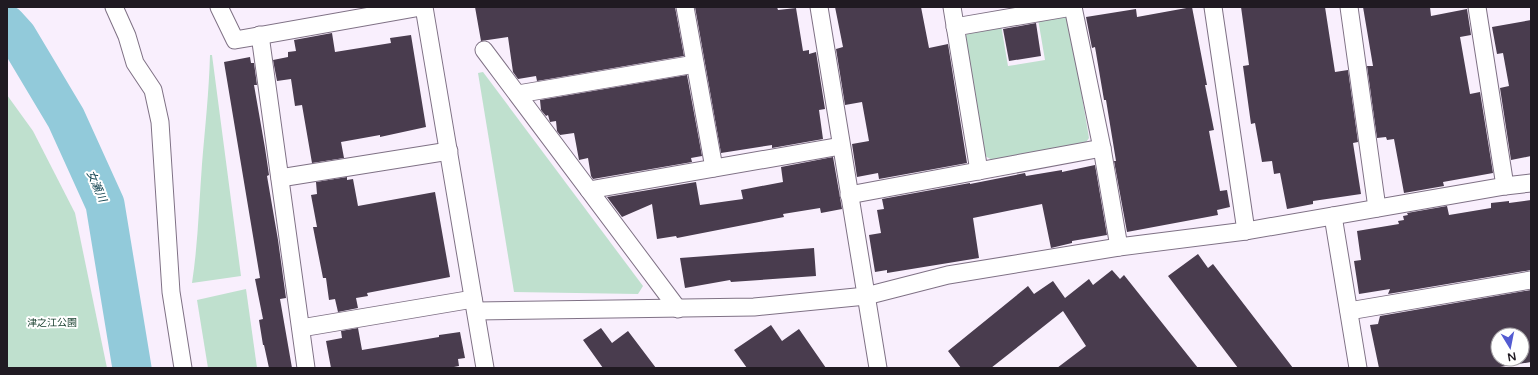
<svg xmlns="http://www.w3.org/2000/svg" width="1538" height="375" viewBox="0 0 1538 375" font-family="'Varela Round','Noto Sans JP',sans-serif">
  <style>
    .green { fill: #bfe0ce }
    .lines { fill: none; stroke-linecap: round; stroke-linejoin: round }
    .river { stroke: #92cada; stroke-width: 39 }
    .building { fill: #493c4e; fill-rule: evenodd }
    .minor-casing { stroke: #7f7185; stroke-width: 19 }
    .minor { stroke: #fff; stroke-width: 17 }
    .labels { text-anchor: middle; stroke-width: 4; stroke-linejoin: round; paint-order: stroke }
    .park-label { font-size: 10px; fill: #133b29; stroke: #fff }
    .water-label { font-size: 11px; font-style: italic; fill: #154652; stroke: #fff }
  </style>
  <rect width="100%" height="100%" fill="#f9effd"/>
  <!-- green -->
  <g class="green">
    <polygon points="1062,15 1069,19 1089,138 1084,145 994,161 985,156 965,37 970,30 1001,25 1008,66 1045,60 1038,19"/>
    <path d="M210,55H212L241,276L192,283C198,244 199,204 202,164C205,128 209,92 210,55Z"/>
    <polygon points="483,72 643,286 638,294 514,292 478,73"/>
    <polygon points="7,95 33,131 75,213 107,368 7,368"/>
    <polygon points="246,289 257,368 208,368 197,300"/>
  </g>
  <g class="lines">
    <!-- river -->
    <polyline class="river" points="7,25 17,36 66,118 105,204 132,368"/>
  </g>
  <!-- building -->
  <g class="building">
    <polygon points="475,7 675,7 684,56 537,81 536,76 518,79 513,72 508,37 481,41"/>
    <polygon points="695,7 777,7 778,10 796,8 803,51 809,50 809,54 816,52 825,109 819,110 823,139 772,148 772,145 721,153"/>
    <polygon points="835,7 921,7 929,48 948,44 967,163 879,179 878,173 857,177 852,144 869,141 862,102 845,105 836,49 843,47"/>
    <polygon points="1192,7 1207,85 1205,85 1214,130 1209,131 1220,191 1227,190 1230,207 1217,210 1218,215 1127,232 1114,161 1116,161 1106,100 1104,100 1095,47 1092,48 1086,17 1136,9 1137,17"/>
    <polygon points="1241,7 1325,7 1335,72 1348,70 1358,142 1353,143 1361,194 1313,201 1313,204 1287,209 1280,173 1274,174 1272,161 1262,162 1255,123 1251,124 1243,66 1249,65"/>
    <polygon points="1363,7 1430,7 1431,16 1467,9 1471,35 1460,37 1470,94 1480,92 1493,173 1443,182 1444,186 1404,193 1394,139 1387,140 1386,137 1377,138 1367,66 1373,66"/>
    <polygon points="1531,20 1531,156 1511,160 1500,88 1509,86 1503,53 1497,54 1492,27"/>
    <polygon points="1036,23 1041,56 1009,61 1003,29"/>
    <polygon points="332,33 335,52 391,43 390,38 411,35 426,127 380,137 380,135 341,142 344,158 312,163 302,105 295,106 291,79 277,81 273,60 288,57 288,52 296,51 294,40"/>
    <polygon points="250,57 251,63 254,63 257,85 254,85 265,148 269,175 267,176 278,240 286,298 280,299 292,368 269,368 264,345 263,345 259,320 263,319 255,279 260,278 224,62"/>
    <polygon points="687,75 702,156 691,158 692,162 593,179 591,176 588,158 579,160 574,133 560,135 557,131 556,121 550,122 548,115 546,116 541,110 540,100"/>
    <polygon points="833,157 842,209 821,213 820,208 783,214 784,217 677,238 676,236 657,239 652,204 622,217 607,197 696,182 700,205 743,199 741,190 783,182 781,167"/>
    <polygon points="1095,165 1107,235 1072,241 1072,243 1051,248 1042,204 973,218 979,258 887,273 887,270 875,272 869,235 881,233 877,210 884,209 882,199 970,183 970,184 1025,173 1026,176 1062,170 1062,172"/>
    <polygon points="347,177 347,180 353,179 358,206 435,192 450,277 367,293 368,296 356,298 358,308 338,312 335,299 329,300 326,278 323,278 313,227 317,227 311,195 317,194 316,182"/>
    <polygon points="1531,200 1531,270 1388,294 1390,289 1359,294 1354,261 1361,260 1357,231 1399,224 1398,221 1404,220 1403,216 1408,215 1407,213 1447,206 1449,215 1491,208 1491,203 1509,201 1509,203"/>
    <polygon points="814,248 816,276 731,282 730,280 685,288 680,258"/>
    <polygon points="1198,254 1208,268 1213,264 1293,368 1238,368 1168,276"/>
    <polygon points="1112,270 1120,279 1124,275 1198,368 1057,368 1086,346 1063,311 991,368 961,368 948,351 1028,286 1034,294 1053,281 1065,298 1089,279 1093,285"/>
    <path d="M1531,290V362L1494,368H1379L1370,325L1378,324L1380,316ZM1498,335H1522V359H1498Z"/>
    <polygon points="771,325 782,341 799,329 826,368 747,368 734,350"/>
    <polygon points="358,328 362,350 439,337 439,335 460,332 465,358 458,359 459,366 449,368 331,368 326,341 342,338 341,331"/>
    <polygon points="601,328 612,343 628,331 656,368 603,368 583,340"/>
  </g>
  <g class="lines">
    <!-- minor casing -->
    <g class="minor-casing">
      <g id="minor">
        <polyline points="114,7 127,36 135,63 153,90 160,122 171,292 183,368"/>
        <polyline points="219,7 235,40 421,7"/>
        <polyline points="424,7 485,368"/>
        <polyline points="685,7 714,168"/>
        <polyline points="819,7 878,368"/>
        <polyline points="952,7 979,171"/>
        <polyline points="1073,7 1102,148 1119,247"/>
        <polyline points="1213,7 1246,231"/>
        <polyline points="1349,7 1377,208"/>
        <polyline points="1477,7 1505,186"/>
        <polyline points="955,27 1072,7"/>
        <polyline points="260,35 306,368"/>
        <polyline points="484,50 678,309"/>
        <polyline points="518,94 695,64"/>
        <polyline points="280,178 449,151"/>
        <polyline points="589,190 841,146"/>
        <polyline points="849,195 1102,148"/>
        <polyline points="1333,216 1358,368"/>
        <polyline points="476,311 754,307 866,296 948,275 1119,247 1246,231 1505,186 1531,183"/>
        <polyline points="1349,311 1531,280"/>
        <polyline points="301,328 473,299"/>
      </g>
    </g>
    <!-- minor -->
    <use href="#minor" class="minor"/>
  </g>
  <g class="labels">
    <!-- park labels -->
    <g class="park-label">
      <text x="52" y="326">津之江公園</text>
    </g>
    <!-- water labels -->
    <g class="water-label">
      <text transform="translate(97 186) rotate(66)" y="4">女瀬川</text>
    </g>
  </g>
  <!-- border -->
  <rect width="1538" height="375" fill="none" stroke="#201a22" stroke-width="16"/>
  <!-- north arrow -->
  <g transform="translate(1510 347) rotate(170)"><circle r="19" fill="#ffffff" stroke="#a6a3a7"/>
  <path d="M0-3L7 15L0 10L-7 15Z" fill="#535bd1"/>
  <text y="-6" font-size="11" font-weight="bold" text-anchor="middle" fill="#201a22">N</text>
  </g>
</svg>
